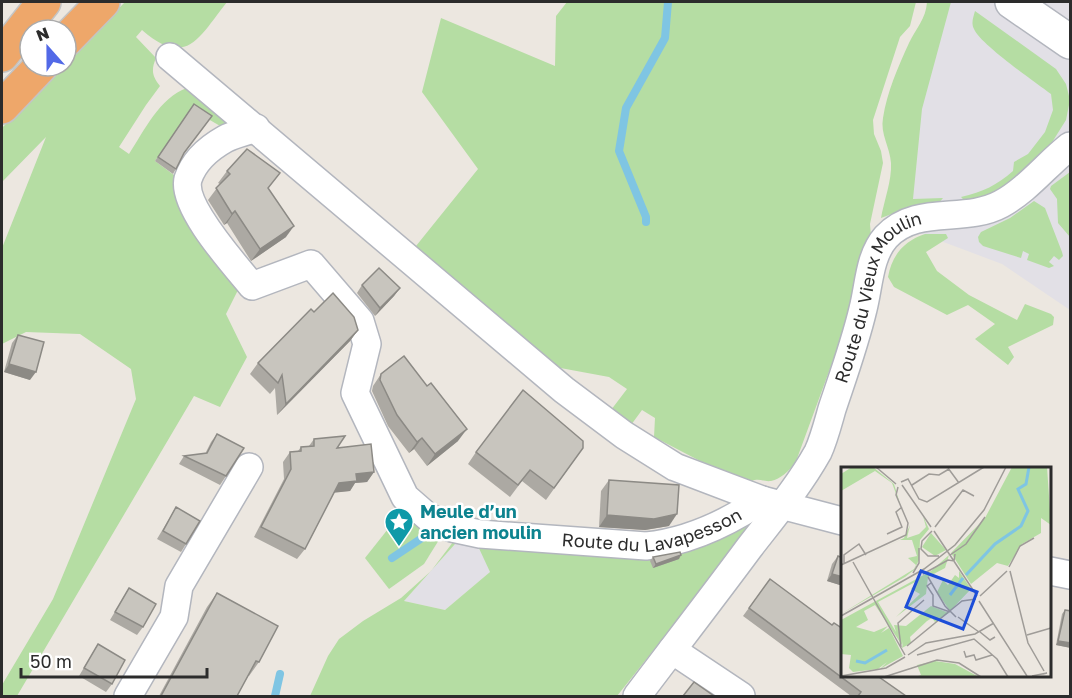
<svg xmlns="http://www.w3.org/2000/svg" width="1072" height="698" viewBox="0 0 1072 698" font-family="'Golos Text',sans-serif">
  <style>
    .industrial { fill: #e2e0e6 }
    .green { fill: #b5dda3; fill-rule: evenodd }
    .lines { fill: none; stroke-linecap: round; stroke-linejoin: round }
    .stream { stroke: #7fc5e3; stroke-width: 8 }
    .minor-casing { stroke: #b3b6be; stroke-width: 30 }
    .secondary-casing { stroke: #b3b6be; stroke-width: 36 }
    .motorway-casing { stroke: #c4c4c4; stroke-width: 36 }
    .minor { stroke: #fff; stroke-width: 27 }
    .secondary { stroke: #fff; stroke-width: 33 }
    .motorway { stroke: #eea76a; stroke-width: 33 }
    .wall { fill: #aca9a3 }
    .shaded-wall { fill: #8c8a85 }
    .building { fill: #c8c5be; stroke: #8c8a85; stroke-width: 1.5 }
    .labels { text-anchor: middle; stroke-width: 5; stroke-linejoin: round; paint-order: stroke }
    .street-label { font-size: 18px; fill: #2c2c2c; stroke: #fff }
    .culture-label { font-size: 18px; font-weight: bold; fill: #0d838f; stroke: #fff; text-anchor: start }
    .inset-river { fill: none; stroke: #7fc5e3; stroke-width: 3 }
    .inset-road { fill: none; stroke: #9f9c98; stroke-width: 1.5 }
    .view { fill: #1d4ed8; fill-opacity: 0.15; stroke: #1d4ed8; stroke-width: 3 }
    .inset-edge { fill: none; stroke: #2c2c2c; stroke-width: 3 }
  </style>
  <rect width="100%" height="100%" fill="#ece7e0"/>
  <!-- industrial -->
  <g class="industrial">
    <polygon points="935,2 1070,2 1070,310 1002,264 885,220"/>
    <polygon points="464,541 478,544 490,572 445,610 404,601 455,544"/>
  </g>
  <!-- green -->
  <g class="green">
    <path d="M125,2H227C199,37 187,69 142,30L136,37L156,58C151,70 152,76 160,86L146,105L119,147L129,154C144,131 160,97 187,88L233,124L227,130L191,109L155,161L182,181L238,290L226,314L247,357L220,407L194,396L17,696H2V685L53,599L136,399L131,369L80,334L26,332L2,344V248L46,137L2,182V128L62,66H66V62Z"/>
    <path d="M567,2H916L910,26L900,37L873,120L874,134L881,151L883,163L870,224L871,236L860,259L849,317L795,464C788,471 781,479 771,481C764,482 759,478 752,481L700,461L654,437L655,418L642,410L631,425L611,410L627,389L609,377L555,367L416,246L478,169L422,92L441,18L555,66L556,16Z"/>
    <path d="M927,2H951L922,109L913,199L943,198L938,204L908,208L881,218C884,201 892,180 891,163C890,147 880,134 883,118C887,92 898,67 909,43C916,28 926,19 927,2Z"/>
    <path d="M975,11L1056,69L1066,84L1070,100L1066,120L1051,144L1023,173L1004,189L968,204L961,197C983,192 997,185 1013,171L1014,162L1028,154L1045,132L1053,110L1051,94C1035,82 980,44 974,29C971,23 973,18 975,11Z"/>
    <polygon points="1070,172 1070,237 1058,223 1057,199 1050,189 1051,186"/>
    <polygon points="1034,201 1045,208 1062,252 1063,256 1059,260 1054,256 1049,262 1054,266 1049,268 1027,260 1029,254 1023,251 1021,258 983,246 979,242 978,237 981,232 1010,218"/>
    <path d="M925,234H946L948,238L926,252L937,271L969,295L1017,320L1025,304L1051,314L1054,317L1053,325L1008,347L1014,357L1008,365L975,339L995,324L968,305L947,315L894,287L888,277C892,255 904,241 925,234Z"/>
    <polygon points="403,510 442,535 424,564 389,589 365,558"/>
    <path d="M744,523L748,532L617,696H310L328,656L339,639L363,621L401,598L431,571L453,542L461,538L524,543L533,546L647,558ZM464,541L477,544L490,572L445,610L404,601L455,544Z"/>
  </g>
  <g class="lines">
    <!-- stream -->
    <g class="stream">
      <polyline points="646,222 646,217 619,151 626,108 665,38 668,2"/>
      <polyline points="392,558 428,534"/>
      <polyline points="275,696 280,674"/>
    </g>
    <!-- minor casing -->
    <g class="minor-casing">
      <g id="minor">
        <polyline points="170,57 564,390 624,435 675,467 762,500 842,521"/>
        <path id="s1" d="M256,128C246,132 234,134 225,139C209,148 194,161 188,179C181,206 235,265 252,286L311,264L360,321L367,344L355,393L405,497L428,517L452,528L480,534L646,546C687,542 729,522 762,500"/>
        <polyline points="1050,571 1070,575"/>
        <polyline points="672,650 741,696"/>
        <polyline points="128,696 174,617 179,586 249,467"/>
        <path id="s2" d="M637,696C674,647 712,598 749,548C773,517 799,486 818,452C824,439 828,423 832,409C843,376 855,343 863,309C869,286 869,256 886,237C917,204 964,224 1001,204C1027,190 1047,164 1070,146"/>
      </g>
    </g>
    <!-- secondary casing -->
    <g class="secondary-casing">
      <polyline id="secondary" points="1012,2 1070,42"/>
    </g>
    <!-- motorway casing -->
    <g class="motorway-casing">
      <g id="motorway">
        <polyline points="66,40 103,2"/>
        <polyline points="2,55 44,2"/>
        <polyline points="2,107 41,66"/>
      </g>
    </g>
    <!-- minor -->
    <use href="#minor" class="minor"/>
    <!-- secondary -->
    <use href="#secondary" class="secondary"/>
    <!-- motorway -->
    <use href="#motorway" class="motorway"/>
  </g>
  <!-- wall -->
  <g class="wall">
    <polygon points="194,104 184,154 173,174 155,161"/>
    <polygon points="227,171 268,189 286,237 251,261 227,223 224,225 208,200 220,184 218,183"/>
    <polygon points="362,285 400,288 394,296 375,316 357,293"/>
    <polygon points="314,312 358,330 350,341 277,415 275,388 270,394 250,374 258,363"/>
    <polygon points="18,335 30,380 4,372 12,343"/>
    <polygon points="381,374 458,441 427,466 414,449 409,453 388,426 372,391 373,386"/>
    <polygon points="217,434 226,476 220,485 179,464 184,456 205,454 211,442"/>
    <polygon points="314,439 337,448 374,472 367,482 355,483 350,491 334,492 305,549 297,559 254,537 284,479 283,462 290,452 298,451 301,447 309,446"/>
    <polygon points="583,448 546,500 522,481 510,497 468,464 476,452"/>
    <polygon points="609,480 669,526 645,530 599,527 601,491"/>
    <polygon points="176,507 186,544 181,552 157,539"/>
    <polygon points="838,556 843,586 827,581 832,564"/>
    <polygon points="653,557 679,559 653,568 650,561"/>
    <polygon points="770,579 843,675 906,696 851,696 743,616"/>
    <polygon points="129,588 143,627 137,635 110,620"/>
    <polygon points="217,593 259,662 249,676 248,676 237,696 159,696 207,607"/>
    <polygon points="1065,610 1071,648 1056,645 1062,614"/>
    <polygon points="98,644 112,684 106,692 79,676"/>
  </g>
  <!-- shaded-wall -->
  <g class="shaded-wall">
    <polygon points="235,211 227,223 224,225 232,214"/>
    <polygon points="294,226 286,237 251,261 260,249"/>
    <polygon points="400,288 394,296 375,316 380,308"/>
    <polygon points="358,330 350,341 277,415 286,404"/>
    <polygon points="9,364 36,372 30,380 4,372"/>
    <polygon points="467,429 458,441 427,466 435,454"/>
    <polygon points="422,438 414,449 409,453 417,442"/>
    <polygon points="374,472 367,482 355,483 350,491 332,493 339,483 356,474"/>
    <polygon points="677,514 669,526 645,530 599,527 607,515"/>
    <polygon points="681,555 679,559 653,568 656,564"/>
    <polygon points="832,574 843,577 843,586 827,581"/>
    <polygon points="1058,641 1071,643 1071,648 1056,645"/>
  </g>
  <!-- building -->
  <g class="building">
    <polygon points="194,104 212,116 184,153 176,169 158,157"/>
    <polygon points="247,149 280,173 268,188 294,226 260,249 235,211 232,214 216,188 230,174 227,171"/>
    <polygon points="379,268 400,288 380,308 362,285"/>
    <polygon points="333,293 354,317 358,330 286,404 282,375 278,383 258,363 311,309 314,312"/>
    <polygon points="18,335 44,342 36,372 9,364"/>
    <polygon points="404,356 427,386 431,383 467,429 435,454 422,438 417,442 397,415 380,380 381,374"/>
    <polygon points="523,390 583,441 583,448 554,488 530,470 518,485 476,452"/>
    <polygon points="217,434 244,448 226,476 184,456 207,453"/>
    <polygon points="345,436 337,448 371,444 374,472 356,474 357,481 339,483 305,549 261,527 291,469 290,452 301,451 301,447 314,446 314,439"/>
    <polygon points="609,480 679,485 677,514 654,519 607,515"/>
    <polygon points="176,507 200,521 186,544 163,531"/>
    <polygon points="680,552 681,555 656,564 653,557"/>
    <polygon points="838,556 843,558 843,577 832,574"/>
    <polygon points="770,579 832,625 834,623 843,629 843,675 876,675 906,696 858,696 861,692 749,608"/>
    <polygon points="129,588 156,604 143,627 115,612"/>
    <polygon points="217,593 278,626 259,662 256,661 237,696 161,696"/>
    <polygon points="1065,610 1071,611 1071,643 1058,641"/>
    <polygon points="98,644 125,660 112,684 84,668"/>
    <polygon points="694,682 714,696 683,696"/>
  </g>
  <!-- icons -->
  <defs>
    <g id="sight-pin" transform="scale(1.5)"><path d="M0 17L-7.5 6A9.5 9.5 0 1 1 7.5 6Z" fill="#0f9aa8" stroke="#fff"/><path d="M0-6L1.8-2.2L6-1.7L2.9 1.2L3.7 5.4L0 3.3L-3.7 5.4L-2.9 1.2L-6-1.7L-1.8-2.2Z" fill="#fff"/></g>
  </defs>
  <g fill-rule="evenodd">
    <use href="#sight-pin" x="399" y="522"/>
  </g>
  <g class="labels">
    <!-- street labels -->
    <g class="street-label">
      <text dy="6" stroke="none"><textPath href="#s2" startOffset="474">Route du Vieux Moulin</textPath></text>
      <text dy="6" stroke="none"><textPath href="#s1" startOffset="804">Route du Lavapesson</textPath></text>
    </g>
    <!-- culture labels -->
    <g class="culture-label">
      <text x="420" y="518">Meule d’un<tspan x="420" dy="21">ancien moulin</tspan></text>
    </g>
  </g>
  <!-- overview -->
  <g transform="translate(841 467)">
    <rect width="210" height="210" fill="#ece7e0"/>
    <path d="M11,0H32L53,17L60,40L51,16L34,4L0,24V7ZM171,0H206L210,58L200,51V66L181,77L167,99L156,96L130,117L110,86L144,51ZM82,49L88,62L79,73L78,93L73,103L64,110L0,147L73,102L75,98L67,91L76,89L71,73H59L13,95L63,71L69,58L66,71L78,67L85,60ZM90,66L105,83L94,89L81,80ZM108,88L104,101L87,110L85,127L55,150L79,127L70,122L78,113L37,135L55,165L53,158L65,159L90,139L108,146L94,155L91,151L86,154L69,170L70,176L61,181L62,174L61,178L34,138L23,144L27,153L15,160L33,165L47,159L40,166L48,161L62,189L39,202L46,195L37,202L12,205L8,201L10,188L0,187V153L90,104ZM118,104L130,122L109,144L96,125L102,113L107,118L114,108L118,111ZM94,194L114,197L138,210H74L80,208L76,198Z" fill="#b5dda3"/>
    <path class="inset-river" d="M125,108L154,77L180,59L187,44L177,22L185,17L188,0M109,128L122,111M15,194L24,196L46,183"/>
    <path class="inset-road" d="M35,0L55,17M107,1L118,16M60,15L67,12L78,32L86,35L143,0M61,18L90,60M71,18L88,7L98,8L108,2M94,60L122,23L133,29M91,64L81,74L80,82L87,89H98M93,64L136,129M46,67L61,60L55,45L61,40M109,88L125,77L144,50M12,95L64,188M3,97V88L18,77L25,88M0,98L65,68L67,56L55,28L57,20M168,100L179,79L193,71M169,104L187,176L203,204M72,106L78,96V81M82,107L107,93L113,94L114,87M87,110L104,139L115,150M90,116L86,119L92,128V139L109,145M139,129L166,104M138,134L186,209M0,149L83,102L114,78L143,43L165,0M117,150L138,165M139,165L149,173L154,170M186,168L210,161M66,179L121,134L135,132M60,180L57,156L83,133M123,184L125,190L133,188L135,193L151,188M67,188L85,176L134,167L153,156M76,188L133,172L156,192L167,210M0,209L45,201L64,190M191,209L206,206L202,207M43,210L96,193L118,196L140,210"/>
    <path class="view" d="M80,104L136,125L122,162L65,140Z"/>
    <rect width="210" height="210" class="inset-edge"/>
  </g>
  <!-- border -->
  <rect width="1072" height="698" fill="none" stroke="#2c2c2c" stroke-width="6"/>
  <!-- north arrow -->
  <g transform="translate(48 48) rotate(339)"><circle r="28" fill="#ffffff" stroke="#ababab" stroke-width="1.5"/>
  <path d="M0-4.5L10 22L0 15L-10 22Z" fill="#5269e7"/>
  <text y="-9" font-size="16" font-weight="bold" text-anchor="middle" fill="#2c2c2c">N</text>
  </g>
  <!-- scale -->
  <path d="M21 668v9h186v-9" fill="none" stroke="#2c2c2c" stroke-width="3"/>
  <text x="30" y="668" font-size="18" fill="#2c2c2c" stroke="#ffffff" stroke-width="4.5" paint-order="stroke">50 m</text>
</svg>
